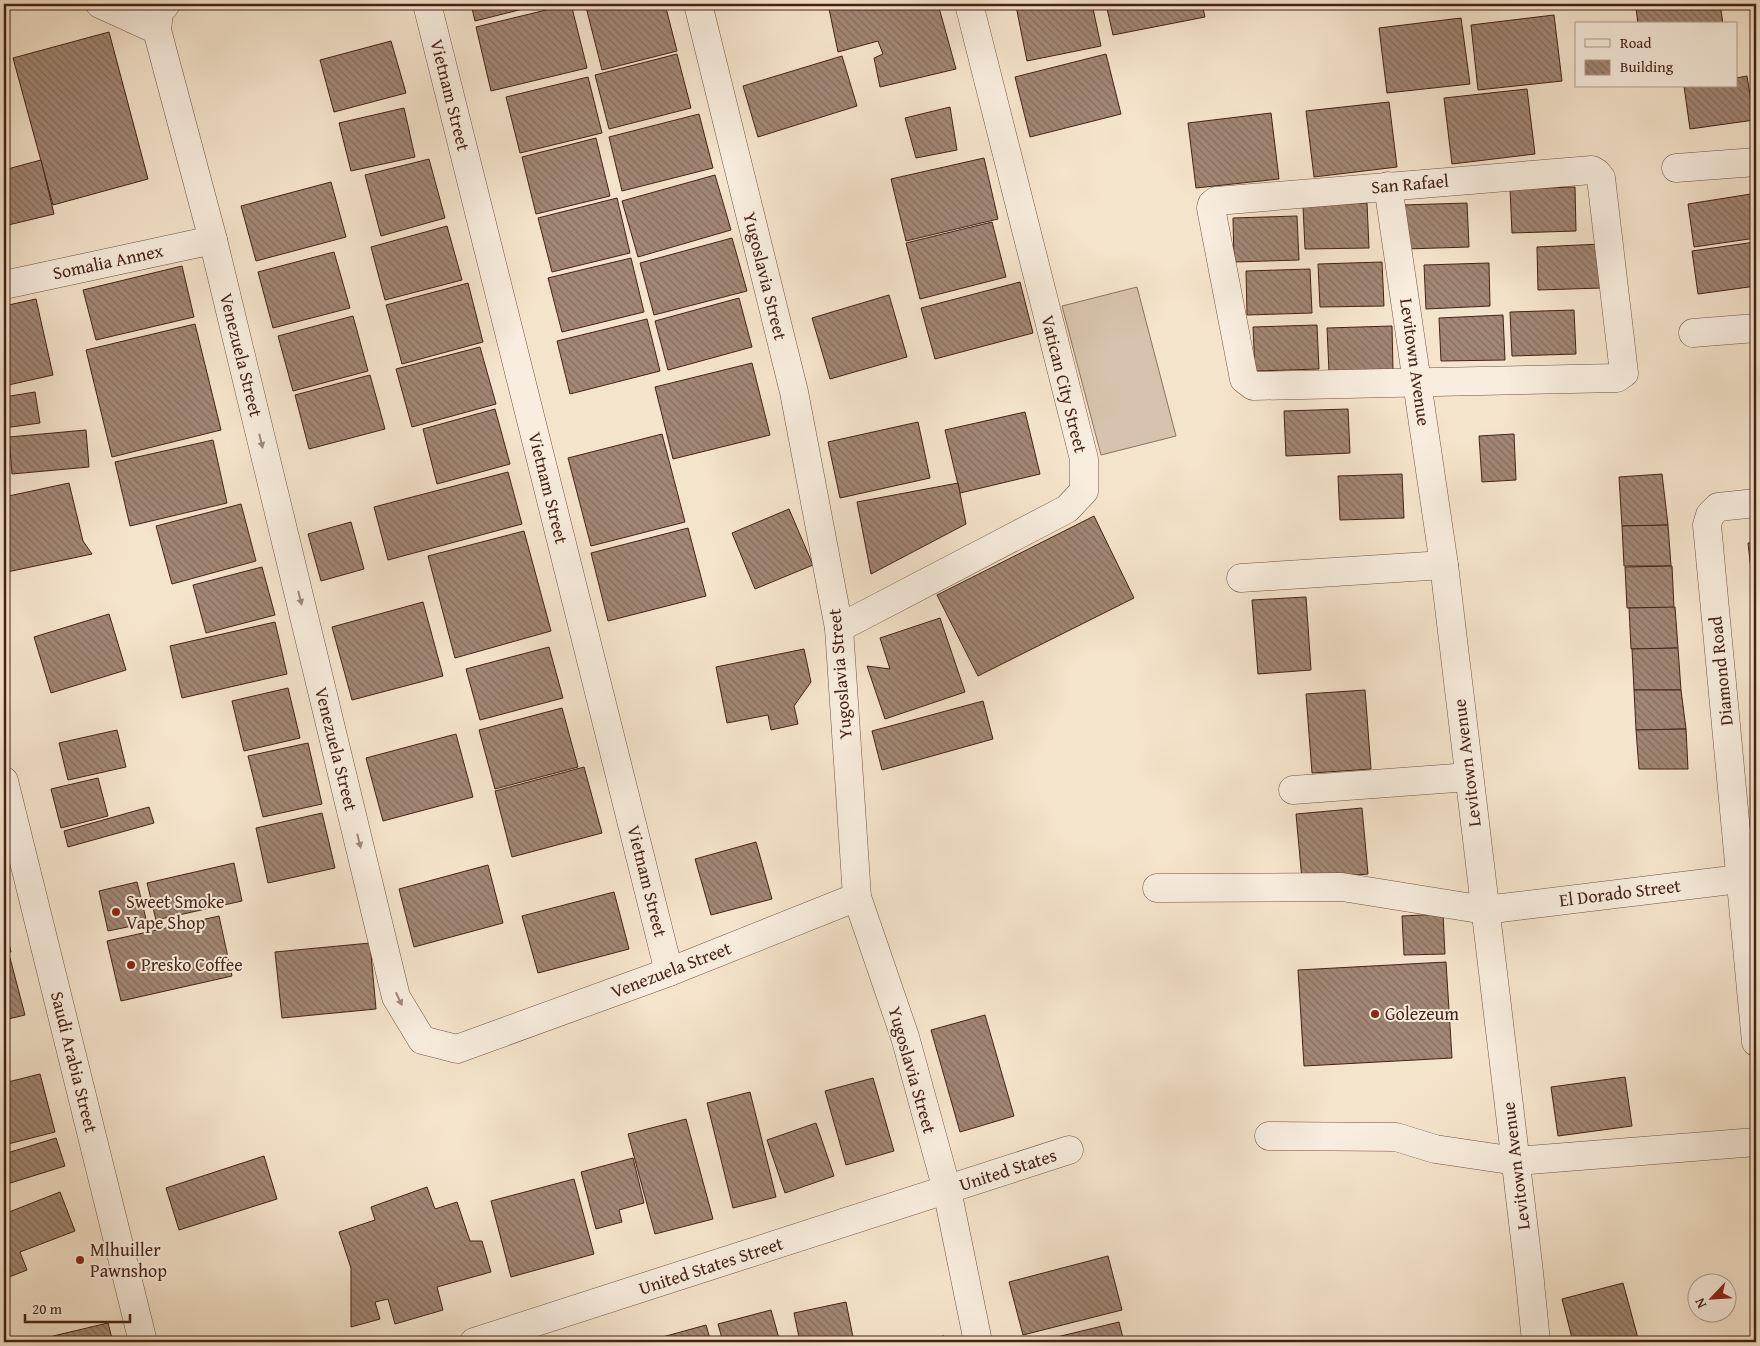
<svg xmlns="http://www.w3.org/2000/svg" width="1760" height="1346" viewBox="0 0 1760 1346" font-family="'Gentium Book Plus',serif">
  <style>
    .pitch { fill: #d7c3ad; stroke: #8e7261 }
    .building { fill: url(#building-back-hatch); stroke: #462215 }
    .lines { fill: none; stroke-linecap: round; stroke-linejoin: round }
    .minor-casing { stroke: #725243; stroke-width: 29 }
    .minor { stroke: #f8edde; stroke-width: 28 }
    .oneway { fill: #9f887a }
    .poi-dot { fill: #8f2418; stroke: #f8edde; stroke-width: 2 }
    .labels { text-anchor: middle; stroke-width: 4; stroke-linejoin: round; paint-order: stroke }
    .street-label { font-size: 18px; fill: #462215; stroke: #f8edde }
    .poi-label { font-size: 18px; fill: #462215; stroke: #f8edde; text-anchor: start }
  </style>
  <defs>
    <pattern id="building-back-hatch" width="6" height="6" patternUnits="userSpaceOnUse" patternTransform="scale(1.25)"><rect width="6" height="6" fill="#a18774"/><path d="M-1 5l2 2M0 0l6 6M5-1l2 2" fill="none" stroke="#856e5e"/></pattern>
  </defs>
  <rect width="100%" height="100%" fill="#f5e4cc"/>
  <filter id="stains"><feTurbulence type="fractalNoise" baseFrequency=".004" numOctaves="4"/><feColorMatrix values="0 0 0 0 .2 0 0 0 0 .09 0 0 0 0 .02 0 0 0 .5 -.17"/></filter>
  <radialGradient id="worn" r=".72"><stop offset=".6" stop-color="#630" stop-opacity="0"/><stop offset="1" stop-color="#630" stop-opacity=".3"/></radialGradient>
  <!-- pitch -->
  <polygon class="pitch" points="1137,287 1176,436 1101,455 1062,306"/>
  <!-- building -->
  <g class="building">
    <polygon points="471,4 543,4 475,21"/>
    <polygon points="571,4 587,68 491,91 476,27"/>
    <polygon points="599,4 665,4 677,51 602,70 586,7"/>
    <polygon points="828,4 938,4 956,69 880,87 874,58 883,54 878,41 838,52"/>
    <polygon points="1029,4 1092,4 1101,46 1027,61 1016,6"/>
    <polygon points="1106,4 1202,4 1205,17 1113,35"/>
    <polygon points="1672,4 1720,4 1723,24 1638,24 1636,8"/>
    <polygon points="1554,15 1562,81 1478,90 1471,25"/>
    <polygon points="1461,18 1470,84 1387,93 1379,28"/>
    <polygon points="109,32 148,179 53,205 13,58"/>
    <polygon points="391,41 406,93 334,112 320,60"/>
    <polygon points="677,54 691,108 609,129 595,75"/>
    <polygon points="1106,54 1121,114 1030,137 1015,77"/>
    <polygon points="842,56 857,106 758,137 743,86"/>
    <polygon points="1747,76 1754,120 1690,129 1684,86 1736,86 1736,78"/>
    <polygon points="1751,76 1756,76 1756,110"/>
    <polygon points="588,77 602,133 520,153 506,97"/>
    <polygon points="1527,89 1535,154 1452,164 1444,98"/>
    <polygon points="1389,102 1397,167 1314,177 1306,111"/>
    <polygon points="950,107 957,150 916,158 905,118"/>
    <polygon points="404,108 415,157 351,171 339,123"/>
    <polygon points="1271,113 1279,179 1196,188 1188,123"/>
    <polygon points="699,114 713,168 622,191 609,137"/>
    <polygon points="596,138 610,196 536,214 522,157"/>
    <polygon points="984,158 998,219 906,241 891,179"/>
    <polygon points="429,159 445,218 381,236 365,175"/>
    <polygon points="41,160 54,214 4,226 4,170"/>
    <polygon points="715,175 731,230 638,257 622,201"/>
    <polygon points="331,182 346,237 256,261 241,206"/>
    <polygon points="1575,187 1576,231 1512,233 1510,189"/>
    <polygon points="1751,194 1756,226 1756,238 1694,247 1688,204"/>
    <polygon points="617,198 630,253 552,272 538,218"/>
    <polygon points="1367,203 1369,248 1305,249 1303,206"/>
    <polygon points="1467,203 1469,247 1405,249 1403,205"/>
    <polygon points="1297,216 1299,260 1234,262 1233,218"/>
    <polygon points="992,222 1006,277 920,299 906,243"/>
    <polygon points="447,226 462,280 385,300 371,247"/>
    <polygon points="732,238 747,291 654,315 640,263"/>
    <polygon points="1755,242 1756,286 1698,294 1692,251"/>
    <polygon points="1601,244 1602,288 1538,290 1537,247"/>
    <polygon points="334,252 350,308 273,328 258,272"/>
    <polygon points="631,258 644,312 562,332 548,278"/>
    <polygon points="1382,262 1384,306 1320,307 1318,264"/>
    <polygon points="1489,263 1490,306 1426,309 1424,265"/>
    <polygon points="182,266 194,317 96,340 83,290"/>
    <polygon points="1310,269 1312,313 1247,315 1246,271"/>
    <polygon points="1020,282 1033,333 935,359 921,308"/>
    <polygon points="468,283 483,342 402,364 386,305"/>
    <polygon points="889,295 907,357 830,379 812,318"/>
    <polygon points="739,298 752,347 668,370 655,321"/>
    <polygon points="36,299 53,375 4,386 4,306"/>
    <polygon points="1574,310 1576,354 1512,356 1510,312"/>
    <polygon points="1503,315 1505,360 1441,361 1439,318"/>
    <polygon points="353,316 368,371 293,391 278,336"/>
    <polygon points="647,319 660,371 570,394 557,341"/>
    <polygon points="195,324 221,430 112,457 86,350"/>
    <polygon points="1317,325 1319,369 1255,371 1253,327"/>
    <polygon points="1392,326 1393,370 1329,372 1327,328"/>
    <polygon points="480,347 496,404 412,427 396,369"/>
    <polygon points="752,363 770,435 673,459 655,387"/>
    <polygon points="370,375 385,429 309,449 295,395"/>
    <polygon points="35,392 40,423 4,428 4,397"/>
    <polygon points="495,409 510,464 437,484 423,429"/>
    <polygon points="1348,409 1350,453 1286,456 1284,411"/>
    <polygon points="1025,412 1040,474 960,493 945,430"/>
    <polygon points="918,422 930,478 840,498 828,442"/>
    <polygon points="86,430 89,467 12,474 9,437"/>
    <polygon points="662,434 685,522 591,546 568,458"/>
    <polygon points="1514,434 1516,480 1482,482 1479,436"/>
    <polygon points="213,440 227,503 130,526 115,462"/>
    <polygon points="508,472 522,524 388,560 374,507"/>
    <polygon points="1402,474 1404,518 1340,520 1338,476"/>
    <polygon points="1662,474 1668,525 1622,526 1619,477"/>
    <polygon points="69,483 83,541 92,554 7,572 4,556 4,497"/>
    <polygon points="958,483 966,524 871,574 857,502"/>
    <polygon points="241,504 256,561 172,584 156,526"/>
    <polygon points="789,509 813,565 755,589 732,533"/>
    <polygon points="1094,516 1134,598 978,676 937,595"/>
    <polygon points="351,522 364,569 321,581 308,534"/>
    <polygon points="1668,525 1671,566 1624,566 1622,526"/>
    <polygon points="688,528 706,596 608,621 591,553"/>
    <polygon points="524,531 551,631 455,658 428,556"/>
    <polygon points="1756,542 1756,597 1754,597 1748,543"/>
    <polygon points="1672,566 1674,608 1627,608 1625,567"/>
    <polygon points="262,567 275,615 206,633 193,585"/>
    <polygon points="1306,597 1311,670 1258,674 1252,600"/>
    <polygon points="1756,598 1756,632 1755,632 1753,599"/>
    <polygon points="423,602 443,676 352,700 332,627"/>
    <polygon points="1675,607 1678,648 1631,649 1629,608"/>
    <polygon points="109,614 126,670 51,693 34,637"/>
    <polygon points="940,618 965,692 885,719 867,666 890,669 880,638"/>
    <polygon points="275,622 287,674 182,698 170,646"/>
    <polygon points="549,647 563,698 480,720 466,669"/>
    <polygon points="1678,648 1681,690 1634,690 1632,649"/>
    <polygon points="804,649 811,682 794,706 798,724 771,730 768,715 727,723 716,667"/>
    <polygon points="288,688 300,738 244,751 232,701"/>
    <polygon points="1365,690 1371,769 1312,773 1306,694"/>
    <polygon points="1634,690 1681,690 1686,729 1636,730"/>
    <polygon points="983,701 993,739 882,770 872,731"/>
    <polygon points="562,708 578,767 495,789 479,730"/>
    <polygon points="1686,729 1688,769 1639,769 1636,730"/>
    <polygon points="117,730 126,767 68,780 59,743"/>
    <polygon points="456,734 473,797 383,821 366,758"/>
    <polygon points="308,743 322,804 263,817 248,756"/>
    <polygon points="584,767 602,833 512,857 495,791"/>
    <polygon points="98,778 108,816 61,828 51,789"/>
    <polygon points="149,807 154,823 68,847 64,831"/>
    <polygon points="1362,808 1368,874 1302,880 1296,814"/>
    <polygon points="322,813 335,868 268,883 256,828"/>
    <polygon points="756,842 772,899 711,915 695,859"/>
    <polygon points="234,863 242,901 156,920 147,883"/>
    <polygon points="488,865 503,923 414,947 399,889"/>
    <polygon points="137,882 147,923 108,931 99,891"/>
    <polygon points="614,892 629,949 538,973 522,916"/>
    <polygon points="1443,914 1445,954 1404,955 1402,916"/>
    <polygon points="219,916 232,976 121,1001 107,941"/>
    <polygon points="4,924 11,952 4,953"/>
    <polygon points="370,943 376,1009 282,1018 275,952"/>
    <polygon points="10,958 25,1015 4,1020 4,959"/>
    <polygon points="1446,962 1452,1058 1304,1066 1298,970"/>
    <polygon points="985,1015 1014,1116 960,1132 931,1030"/>
    <polygon points="40,1074 55,1132 4,1145 4,1083"/>
    <polygon points="1625,1077 1632,1126 1558,1136 1551,1087"/>
    <polygon points="873,1078 894,1151 846,1165 825,1091"/>
    <polygon points="750,1092 776,1197 733,1208 707,1103"/>
    <polygon points="686,1119 713,1219 655,1234 628,1134"/>
    <polygon points="816,1123 834,1176 785,1193 767,1140"/>
    <polygon points="56,1138 65,1166 4,1185 4,1154"/>
    <polygon points="264,1156 277,1199 179,1230 166,1188"/>
    <polygon points="633,1158 644,1203 619,1210 622,1222 596,1229 581,1172"/>
    <polygon points="574,1179 594,1254 511,1277 491,1201"/>
    <polygon points="427,1187 435,1209 457,1202 470,1241 482,1241 491,1272 437,1287 443,1310 395,1324 388,1299 375,1302 380,1319 351,1327 351,1268 339,1232 375,1220 371,1207"/>
    <polygon points="60,1192 75,1231 20,1252 27,1270 4,1279 4,1214"/>
    <polygon points="1108,1256 1122,1310 1023,1335 1009,1282"/>
    <polygon points="1623,1283 1639,1342 1573,1342 1562,1299"/>
    <polygon points="846,1302 854,1342 800,1342 794,1313"/>
    <polygon points="771,1310 780,1342 723,1342 718,1324"/>
    <polygon points="1119,1322 1124,1342 1036,1342"/>
    <polygon points="108,1323 113,1342 54,1342 53,1336"/>
    <polygon points="706,1325 711,1342 649,1342 648,1341"/>
    <polygon points="944,1336 945,1342 912,1342"/>
  </g>
  <g class="lines">
    <!-- minor casing -->
    <g class="minor-casing">
      <g id="minor">
        <polyline points="100,4 157,30"/>
        <polyline points="166,4 159,12 157,30 213,240 396,997 422,1040 457,1049 669,972 857,897"/>
        <polyline points="427,4 669,972"/>
        <polyline points="698,4 794,392 839,628 857,897 905,1037 947,1190 978,1342"/>
        <polyline points="1676,168 1756,162"/>
        <polygon points="1592,170 1597,173 1601,178 1624,373 1617,378 1253,386 1244,379 1211,208 1212,204 1216,201"/>
        <polyline points="1388,186 1444,565 1529,1272 1536,1342"/>
        <polyline points="4,285 213,240"/>
        <polyline points="1693,333 1756,328"/>
        <polyline points="1756,503 1718,507 1710,515 1707,525 1756,1042"/>
        <polyline points="1241,578 1444,565"/>
        <polyline points="839,628 1067,509 1084,491 1084,459 969,4"/>
        <polyline points="4,781 143,1342"/>
        <polyline points="1293,790 1469,777"/>
        <polyline points="1157,888 1342,887 1485,910 1756,877"/>
        <polyline points="1269,1136 1396,1137 1435,1149 1516,1161 1756,1142"/>
        <polyline points="474,1342 1069,1150"/>
      </g>
    </g>
    <!-- minor -->
    <use href="#minor" class="minor"/>
  </g>
  <!-- one-way arrows -->
  <defs><path id="oneway-solid" d="M-6-.8H1V-3.2L6.5 0L1 3.2V.8H-6Z" transform="scale(1.25)"/></defs>
  <g class="oneway">
    <use href="#oneway-solid" transform="translate(261 441) rotate(76)"/>
    <use href="#oneway-solid" transform="translate(300 598) rotate(76)"/>
    <use href="#oneway-solid" transform="translate(359 841) rotate(76)"/>
    <use href="#oneway-solid" transform="translate(399 999) rotate(65)"/>
  </g>
  <!-- markers -->
  <g class="poi-dot">
    <circle cx="116" cy="912" r="5"/>
    <circle cx="131" cy="965" r="5"/>
    <circle cx="1375" cy="1014" r="5"/>
    <circle cx="80" cy="1260" r="5"/>
  </g>
  <g class="labels">
    <!-- street labels -->
    <g class="street-label">
      <text transform="translate(450 95) rotate(76)" y="6">Vietnam Street</text>
      <text transform="translate(1410 184) rotate(-5)" y="6">San Rafael</text>
      <text transform="translate(108 262) rotate(-12)" y="6">Somalia Annex</text>
      <text transform="translate(765 276) rotate(76)" y="6">Yugoslavia Street</text>
      <text transform="translate(241 355) rotate(76)" y="6">Venezuela Street</text>
      <text transform="translate(1415 362) rotate(82)" y="6">Levitown Avenue</text>
      <text transform="translate(1064 384) rotate(76)" y="6">Vatican City Street</text>
      <text transform="translate(548 488) rotate(76)" y="6">Vietnam Street</text>
      <text transform="translate(1721 671) rotate(-96)" y="6">Diamond Road</text>
      <text transform="translate(840 674) rotate(-95)" y="6">Yugoslavia Street</text>
      <text transform="translate(336 749) rotate(76)" y="6">Venezuela Street</text>
      <text transform="translate(1467 763) rotate(-97)" y="6">Levitown Avenue</text>
      <text transform="translate(647 881) rotate(76)" y="6">Vietnam Street</text>
      <text transform="translate(1620 893) rotate(-7)" y="6">El Dorado Street</text>
      <text transform="translate(671 970) rotate(-21)" y="6">Venezuela Street</text>
      <text transform="translate(74 1062) rotate(76)" y="6">Saudi Arabia Street</text>
      <text transform="translate(912 1070) rotate(74)" y="6">Yugoslavia Street</text>
      <text transform="translate(1516 1166) rotate(-97)" y="6">Levitown Avenue</text>
      <text transform="translate(1008 1170) rotate(-18)" y="6">United States</text>
      <text transform="translate(711 1266) rotate(-18)" y="6">United States Street</text>
    </g>
    <!-- poi labels -->
    <g class="poi-label">
      <text x="126" y="908">Sweet Smoke<tspan x="126" dy="21">Vape Shop</tspan></text>
      <text x="141" y="971">Presko Coffee</text>
      <text x="1385" y="1020">Golezeum</text>
      <text x="90" y="1256">Mlhuiller<tspan x="90" dy="21">Pawnshop</tspan></text>
    </g>
  </g>
  <!-- margin -->
  <rect width="1760" height="1346" fill="none" stroke="#f5e4cc" stroke-width="20"/>
  <rect x="5" y="5" width="1750" height="1336" fill="none" stroke="#462215" stroke-width="2.5"/>
  <rect x="10" y="10" width="1740" height="1326" fill="none" stroke="#462215"/>
  <!-- legend -->
  <rect x="1575" y="22" width="162" height="65" fill="#f8edde" stroke="#b19c8e"/>
  <rect x="1585" y="39" width="25" height="8" fill="#f8edde" stroke="#b19c8e"/>
  <text x="1620" y="48" font-size="15" fill="#462215">Road</text>
  <rect x="1585" y="60" width="25" height="15" fill="url(#building-back-hatch)" stroke="#b19c8e"/>
  <text x="1620" y="72" font-size="15" fill="#462215">Building</text>
  <!-- north arrow -->
  <g transform="translate(1712 1298) rotate(245)"><circle r="24" fill="#f8edde" stroke="#b19c8e"/>
  <path d="M0-4L9 19L0 12L-9 19Z" fill="#8f2418"/>
  <text y="-8" font-size="14" font-weight="bold" text-anchor="middle" fill="#462215">N</text>
  </g>
  <!-- scale -->
  <path d="M25 1314v8h105v-8" fill="none" stroke="#462215" stroke-width="2.5"/>
  <text x="32" y="1314" font-size="15" fill="#462215" stroke="#f8edde" stroke-width="4" paint-order="stroke">20 m</text>
  <rect width="100%" height="100%" filter="url(#stains)"/>
  <rect width="100%" height="100%" fill="url(#worn)"/>
</svg>
